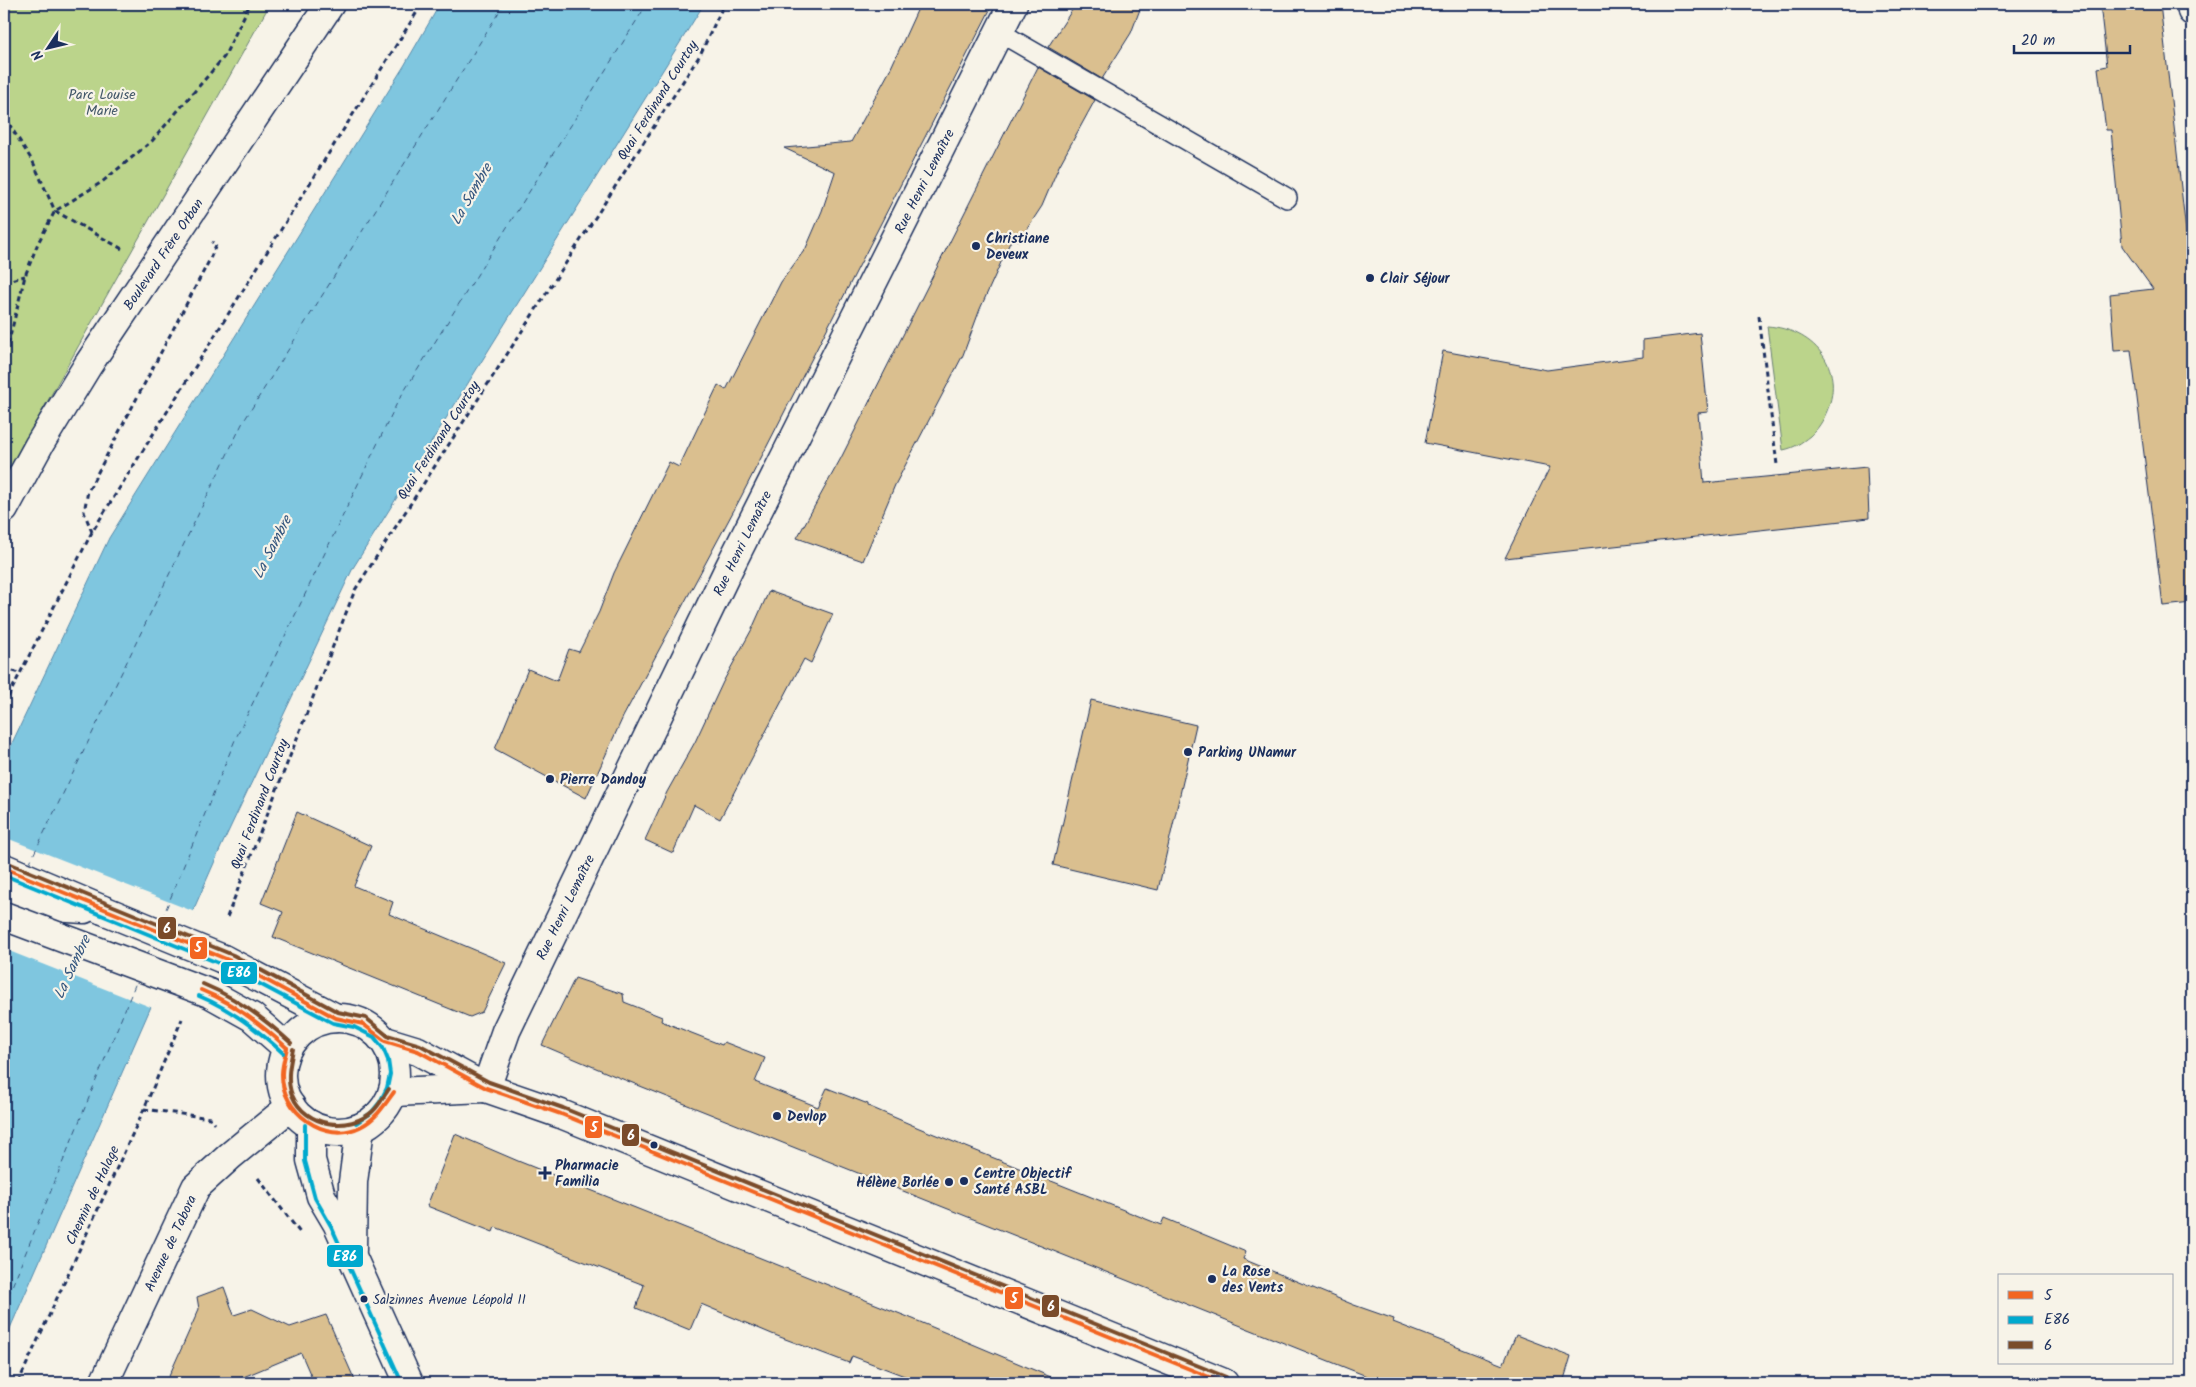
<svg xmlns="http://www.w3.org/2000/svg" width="2196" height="1387" viewBox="0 0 2196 1387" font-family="Kalam,sans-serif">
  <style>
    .green { fill: #bbd48b; stroke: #6b8274 }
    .water { fill: #7fc6df; stroke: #578aab }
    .pier { fill: #f7f3e8 }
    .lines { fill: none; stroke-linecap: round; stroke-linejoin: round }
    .ferry { stroke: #34557e; stroke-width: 1; stroke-dasharray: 6 5; stroke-linecap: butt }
    .building { fill: #dabf8f; stroke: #1b2f5e }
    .service-casing { stroke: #1b2f5e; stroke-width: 22 }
    .minor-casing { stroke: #1b2f5e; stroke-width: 31 }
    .secondary-casing { stroke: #1b2f5e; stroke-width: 31 }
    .primary-casing { stroke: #1b2f5e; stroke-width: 31 }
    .path { stroke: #1b2f5e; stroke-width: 3; stroke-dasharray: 5 4; stroke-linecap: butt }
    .service { stroke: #f7f3e8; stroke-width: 19 }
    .minor { stroke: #f7f3e8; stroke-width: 28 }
    .secondary { stroke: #f7f3e8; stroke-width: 28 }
    .primary { stroke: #f7f3e8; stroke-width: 28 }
    .primary-bridge-casing { stroke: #1b2f5e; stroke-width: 31; stroke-linecap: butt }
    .primary-bridge { stroke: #f7f3e8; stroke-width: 28 }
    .bus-1-casing { stroke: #f7f3e8; stroke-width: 8 }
    .bus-2-casing { stroke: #f7f3e8; stroke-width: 8 }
    .bus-3-casing { stroke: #f7f3e8; stroke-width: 8 }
    .bus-1 { stroke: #f26522; stroke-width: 4 }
    .bus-2 { stroke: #00a9ce; stroke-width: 4 }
    .bus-3 { stroke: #7a4b2a; stroke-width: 4 }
    .poi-dot { fill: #1b2f5e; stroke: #f7f3e8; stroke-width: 2 }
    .labels { text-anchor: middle; stroke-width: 4.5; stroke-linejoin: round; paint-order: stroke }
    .bus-label { font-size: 13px; fill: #1b2f5e; stroke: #f7f3e8; text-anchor: start }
    .park-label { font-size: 14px; fill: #435869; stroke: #f7f3e8 }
    .street-label { font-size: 14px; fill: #1b2f5e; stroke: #f7f3e8 }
    .poi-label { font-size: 14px; font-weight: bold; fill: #1b2f5e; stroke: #f7f3e8; text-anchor: start }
    .water-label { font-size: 15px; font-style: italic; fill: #34557e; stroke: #f7f3e8 }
    .line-badge { stroke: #f7f3e8; stroke-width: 2 }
    .badge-label { font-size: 14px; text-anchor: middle; font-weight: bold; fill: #fff }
  </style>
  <rect width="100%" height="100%" fill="#f7f3e8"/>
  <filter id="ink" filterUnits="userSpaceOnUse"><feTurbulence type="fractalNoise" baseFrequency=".02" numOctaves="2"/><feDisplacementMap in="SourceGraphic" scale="10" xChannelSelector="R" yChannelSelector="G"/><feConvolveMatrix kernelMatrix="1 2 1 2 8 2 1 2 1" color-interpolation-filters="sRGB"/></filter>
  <g filter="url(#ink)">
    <!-- green -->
    <g class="green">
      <polygon points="4,4 270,4 4,479"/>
      <path d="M1767,326C1812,329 1846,366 1827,411C1823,421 1818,429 1810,436C1801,443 1794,448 1783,450Z"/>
    </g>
    <!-- water -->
    <polygon class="water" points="440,4 704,4 353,568 221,847 4,1342 4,760 109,538 404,66"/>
    <!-- pier -->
    <polygon class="pier" points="4,837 195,912 153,1008 4,949"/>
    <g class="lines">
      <!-- ferry -->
      <g class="ferry">
        <polyline points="29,864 242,424 504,4"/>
        <polyline points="162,919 235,740 398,401 647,4"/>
        <polyline points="147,956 152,943"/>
        <polyline points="4,1306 137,980"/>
      </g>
    </g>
    <!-- building -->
    <g class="building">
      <polygon points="920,4 993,4 741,497 623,717 586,798 495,749 528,669 557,681 569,649 579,652 599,612 614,573 669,462 679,467 718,385 726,390 781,282 806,248 822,211 835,172 784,148 851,142 889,72"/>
      <polygon points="1076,4 1142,4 1131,33 1102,79 1048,47"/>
      <polygon points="2100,4 2160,4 2192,284 2192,603 2163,606 2131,350 2114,351 2110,294 2153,289 2122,246 2111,130 2106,130 2098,68 2107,66"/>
      <polygon points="1038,67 1095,100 1059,166 1042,206 1019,241 1012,238 980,309 963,355 895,485 863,561 797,538 841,458"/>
      <polygon points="1700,333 1708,412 1698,413 1704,483 1867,467 1869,518 1505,558 1550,467 1425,443 1443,351 1547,370 1643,357 1643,340"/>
      <polygon points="769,591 833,614 811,663 804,659 720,819 694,805 673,853 645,840 667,792 695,742 723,682 752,629"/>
      <polygon points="1091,700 1196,725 1158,890 1053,865"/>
      <polygon points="297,812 371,846 354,886 393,902 389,914 506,963 482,1012 470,1017 273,937 283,912 261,903"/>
      <polygon points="575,978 623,994 624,1002 662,1017 661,1021 722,1045 724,1042 765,1058 755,1082 818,1107 827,1088 868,1104 868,1106 919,1128 1161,1225 1164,1218 1246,1252 1243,1259 1354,1305 1394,1319 1393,1322 1503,1365 1516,1335 1571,1356 1563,1383 1384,1383 610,1074 542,1045"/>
      <polygon points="455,1134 518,1161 913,1319 1065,1383 923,1383 852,1356 849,1363 772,1334 701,1304 690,1330 636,1308 644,1285 495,1227 493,1232 427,1206"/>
      <polygon points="224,1287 234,1315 252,1309 290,1327 326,1315 356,1383 314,1383 301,1353 229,1383 166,1383 199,1309 197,1297"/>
    </g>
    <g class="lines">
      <!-- service casing -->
      <g class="service-casing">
        <polyline id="service" points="999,32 1287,198"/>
      </g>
      <!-- minor casing -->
      <g class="minor-casing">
        <g id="minor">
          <polyline points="4,509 39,445 88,365 330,4"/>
          <polyline points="486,1088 506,1031 729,568 1013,4"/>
          <polyline points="104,1383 196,1187 230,1156 291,1106"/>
        </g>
      </g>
      <!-- secondary casing -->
      <g class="secondary-casing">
        <g id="secondary">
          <polyline points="2191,4 2192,11"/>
          <polyline points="311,1125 311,1160 321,1196 337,1223 409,1383"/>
          <polyline points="352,1250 353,1182 360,1128"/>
        </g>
      </g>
      <!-- primary casing -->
      <g class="primary-casing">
        <g id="primary">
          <polyline points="4,868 103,910"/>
          <polyline points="4,895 37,906 84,909"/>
          <polyline points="223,959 336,1018"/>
          <polyline points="209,993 252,1017 287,1048"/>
          <circle cx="338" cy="1075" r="57"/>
          <polyline points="385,1041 418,1051 486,1088 561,1114 1224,1383"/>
          <polyline points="394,1092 485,1088"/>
        </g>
      </g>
      <!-- path -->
      <g class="path">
        <polyline points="4,116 33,162 55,211 124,250"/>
        <polyline points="4,282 25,276"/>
        <polyline points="1759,316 1777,465"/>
        <polyline points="4,352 9,341 25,276 38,243 55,211 102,182 152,141 224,57 250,4"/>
        <polyline points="92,532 84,512 88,491 209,261 216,245 212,242"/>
        <polyline points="4,668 19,673"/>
        <polyline points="4,705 92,532 422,4"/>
        <polyline points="227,917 355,590 700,55 724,4"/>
        <polyline points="144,1109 210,1118 215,1124"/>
        <polyline points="258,1178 301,1234"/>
        <polyline points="18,1383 144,1109 182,1019"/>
      </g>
      <!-- service -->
      <use href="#service" class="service"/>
      <!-- minor -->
      <use href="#minor" class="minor"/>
      <!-- secondary -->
      <use href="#secondary" class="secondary"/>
      <!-- primary -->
      <use href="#primary" class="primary"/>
      <!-- primary-bridge casing -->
      <g class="primary-bridge-casing">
        <g id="primary-bridge">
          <polyline points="103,910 223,959"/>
          <polyline points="4,916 209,993"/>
        </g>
      </g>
      <!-- primary-bridge -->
      <use href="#primary-bridge" class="primary-bridge"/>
      <!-- bus-1 casing -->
      <g class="bus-1-casing">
        <g id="bus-1">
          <polyline points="4,868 231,961 336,1018 363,1024 385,1041"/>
          <path d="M201,990C234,1003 261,1024 287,1048"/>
          <polyline points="385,1041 418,1051 486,1088 561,1114 1224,1383"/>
          <path d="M287,1048C285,1056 282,1066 282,1074C281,1112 325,1144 360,1127C376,1119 384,1106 394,1092"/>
        </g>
      </g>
      <!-- bus-2 casing -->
      <g class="bus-2-casing">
        <g id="bus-2">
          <polyline points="4,875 228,967 333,1023 354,1027 374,1037 383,1048 388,1060 390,1074 387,1088 380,1102 371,1113 356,1123"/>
          <path d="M199,996C231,1009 257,1029 283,1053"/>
          <polyline points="305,1125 305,1161 315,1198 331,1226 402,1383"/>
        </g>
      </g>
      <!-- bus-3 casing -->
      <g class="bus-3-casing">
        <g id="bus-3">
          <polyline points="6,862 233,955 338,1012 366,1018 389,1037"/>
          <path d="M203,984C237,998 265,1019 291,1043"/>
          <polyline points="387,1035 420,1045 489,1082 563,1108 1226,1377"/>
          <path d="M293,1049C290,1065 286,1079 292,1095C305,1127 349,1133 373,1111C380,1105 384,1095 389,1089"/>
        </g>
      </g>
      <!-- bus-1 -->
      <use href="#bus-1" class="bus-1"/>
      <!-- bus-2 -->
      <use href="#bus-2" class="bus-2"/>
      <!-- bus-3 -->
      <use href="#bus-3" class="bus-3"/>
    </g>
  </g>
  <!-- markers -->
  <g class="poi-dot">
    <circle cx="976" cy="246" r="5"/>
    <circle cx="1370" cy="278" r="5"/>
    <circle cx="1188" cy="752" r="5"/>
    <circle cx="550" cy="779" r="5"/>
    <circle cx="777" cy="1116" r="5"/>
    <circle cx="654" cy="1145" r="4.5"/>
    <path d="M542.5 1165.5h5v5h5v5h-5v5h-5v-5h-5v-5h5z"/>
    <circle cx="964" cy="1181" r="5"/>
    <circle cx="949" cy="1182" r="5"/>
    <circle cx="1212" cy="1279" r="5"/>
    <circle cx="364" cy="1299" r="4.5"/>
  </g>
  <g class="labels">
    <!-- bus labels -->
    <g class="bus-label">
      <text x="373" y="1304">Salzinnes Avenue Léopold II</text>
    </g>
    <!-- park labels -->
    <g class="park-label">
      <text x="102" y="99">Parc Louise<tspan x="102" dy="16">Marie</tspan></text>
    </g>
    <!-- street labels -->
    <g class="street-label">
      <text transform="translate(657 100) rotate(-58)" y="5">Quai Ferdinand Courtoy</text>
      <text transform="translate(924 181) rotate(-63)" y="5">Rue Henri Lemaître</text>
      <text transform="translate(163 254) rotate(-56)" y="5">Boulevard Frère Orban</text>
      <text transform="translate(438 440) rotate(-57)" y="5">Quai Ferdinand Courtoy</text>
      <text transform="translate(742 543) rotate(-64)" y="5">Rue Henri Lemaître</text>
      <text transform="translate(259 804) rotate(-69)" y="5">Quai Ferdinand Courtoy</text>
      <text transform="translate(565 907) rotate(-64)" y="5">Rue Henri Lemaître</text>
      <text transform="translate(92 1195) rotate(-65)" y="5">Chemin de Halage</text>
      <text transform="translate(170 1243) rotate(-65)" y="5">Avenue de Tabora</text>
    </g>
    <!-- poi labels -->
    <g class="poi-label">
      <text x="986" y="243">Christiane<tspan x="986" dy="16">Deveux</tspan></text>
      <text x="1380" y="283">Clair Séjour</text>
      <text x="1198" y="757">Parking UNamur</text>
      <text x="560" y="784">Pierre Dandoy</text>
      <text x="787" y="1121">Devlop</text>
      <text x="555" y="1170">Pharmacie<tspan x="555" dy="16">Familia</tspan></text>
      <text x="974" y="1178">Centre Objectif<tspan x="974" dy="16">Santé ASBL</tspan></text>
      <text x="939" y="1187" text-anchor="end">Hélène Borlée</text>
      <text x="1222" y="1276">La Rose<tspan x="1222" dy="16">des Vents</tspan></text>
    </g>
    <!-- water labels -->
    <g class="water-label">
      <text transform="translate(471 194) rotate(-60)" y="5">La Sambre</text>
      <text transform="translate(272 547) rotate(-63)" y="5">La Sambre</text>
      <text transform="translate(72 967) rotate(-65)" y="5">La Sambre</text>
    </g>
  </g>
  <g class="line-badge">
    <rect x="157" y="916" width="20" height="24" rx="5" fill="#7a4b2a"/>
    <rect x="189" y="936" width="19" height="24" rx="5" fill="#f26522"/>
    <rect x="220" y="961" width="38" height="24" rx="5" fill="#00a9ce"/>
    <rect x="584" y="1115" width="19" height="24" rx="5" fill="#f26522"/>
    <rect x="621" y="1123" width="19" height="24" rx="5" fill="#7a4b2a"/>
    <rect x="326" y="1244" width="38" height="24" rx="5" fill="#00a9ce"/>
    <rect x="1004" y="1286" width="20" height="24" rx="5" fill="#f26522"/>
    <rect x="1041" y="1294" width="19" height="24" rx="5" fill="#7a4b2a"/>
  </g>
  <g class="badge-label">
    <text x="167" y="933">6</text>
    <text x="198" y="952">5</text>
    <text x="239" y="977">E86</text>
    <text x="594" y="1132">5</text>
    <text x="631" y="1140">6</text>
    <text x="345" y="1261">E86</text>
    <text x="1014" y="1303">5</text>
    <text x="1051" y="1311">6</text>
  </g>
  <!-- margin -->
  <rect width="2196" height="1387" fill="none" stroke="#f7f3e8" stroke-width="20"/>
  <rect x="10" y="10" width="2176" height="1367" fill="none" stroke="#1b2f5e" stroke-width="2" filter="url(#ink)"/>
  <!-- legend -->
  <rect x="1998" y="1274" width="175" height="90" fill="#f7f3e8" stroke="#9fa5b1"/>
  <rect x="2008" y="1291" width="25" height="8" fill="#f26522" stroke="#9fa5b1"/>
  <text x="2044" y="1300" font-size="15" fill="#1b2f5e">5</text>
  <rect x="2008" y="1316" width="25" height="8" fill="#00a9ce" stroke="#9fa5b1"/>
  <text x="2044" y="1324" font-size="15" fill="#1b2f5e">E86</text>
  <rect x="2008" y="1341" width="25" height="8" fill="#7a4b2a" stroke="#9fa5b1"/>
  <text x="2044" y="1350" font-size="15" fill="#1b2f5e">6</text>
  <!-- north arrow -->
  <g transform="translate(48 48) rotate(235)" stroke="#f7f3e8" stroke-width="4" paint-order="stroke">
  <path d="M0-4L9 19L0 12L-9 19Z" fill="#1b2f5e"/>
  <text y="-8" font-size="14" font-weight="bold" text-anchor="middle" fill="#1b2f5e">N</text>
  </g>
  <!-- scale -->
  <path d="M2014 45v8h116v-8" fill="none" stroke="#1b2f5e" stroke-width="2.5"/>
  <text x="2021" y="45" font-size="15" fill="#1b2f5e" stroke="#f7f3e8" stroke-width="4" paint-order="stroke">20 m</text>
</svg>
